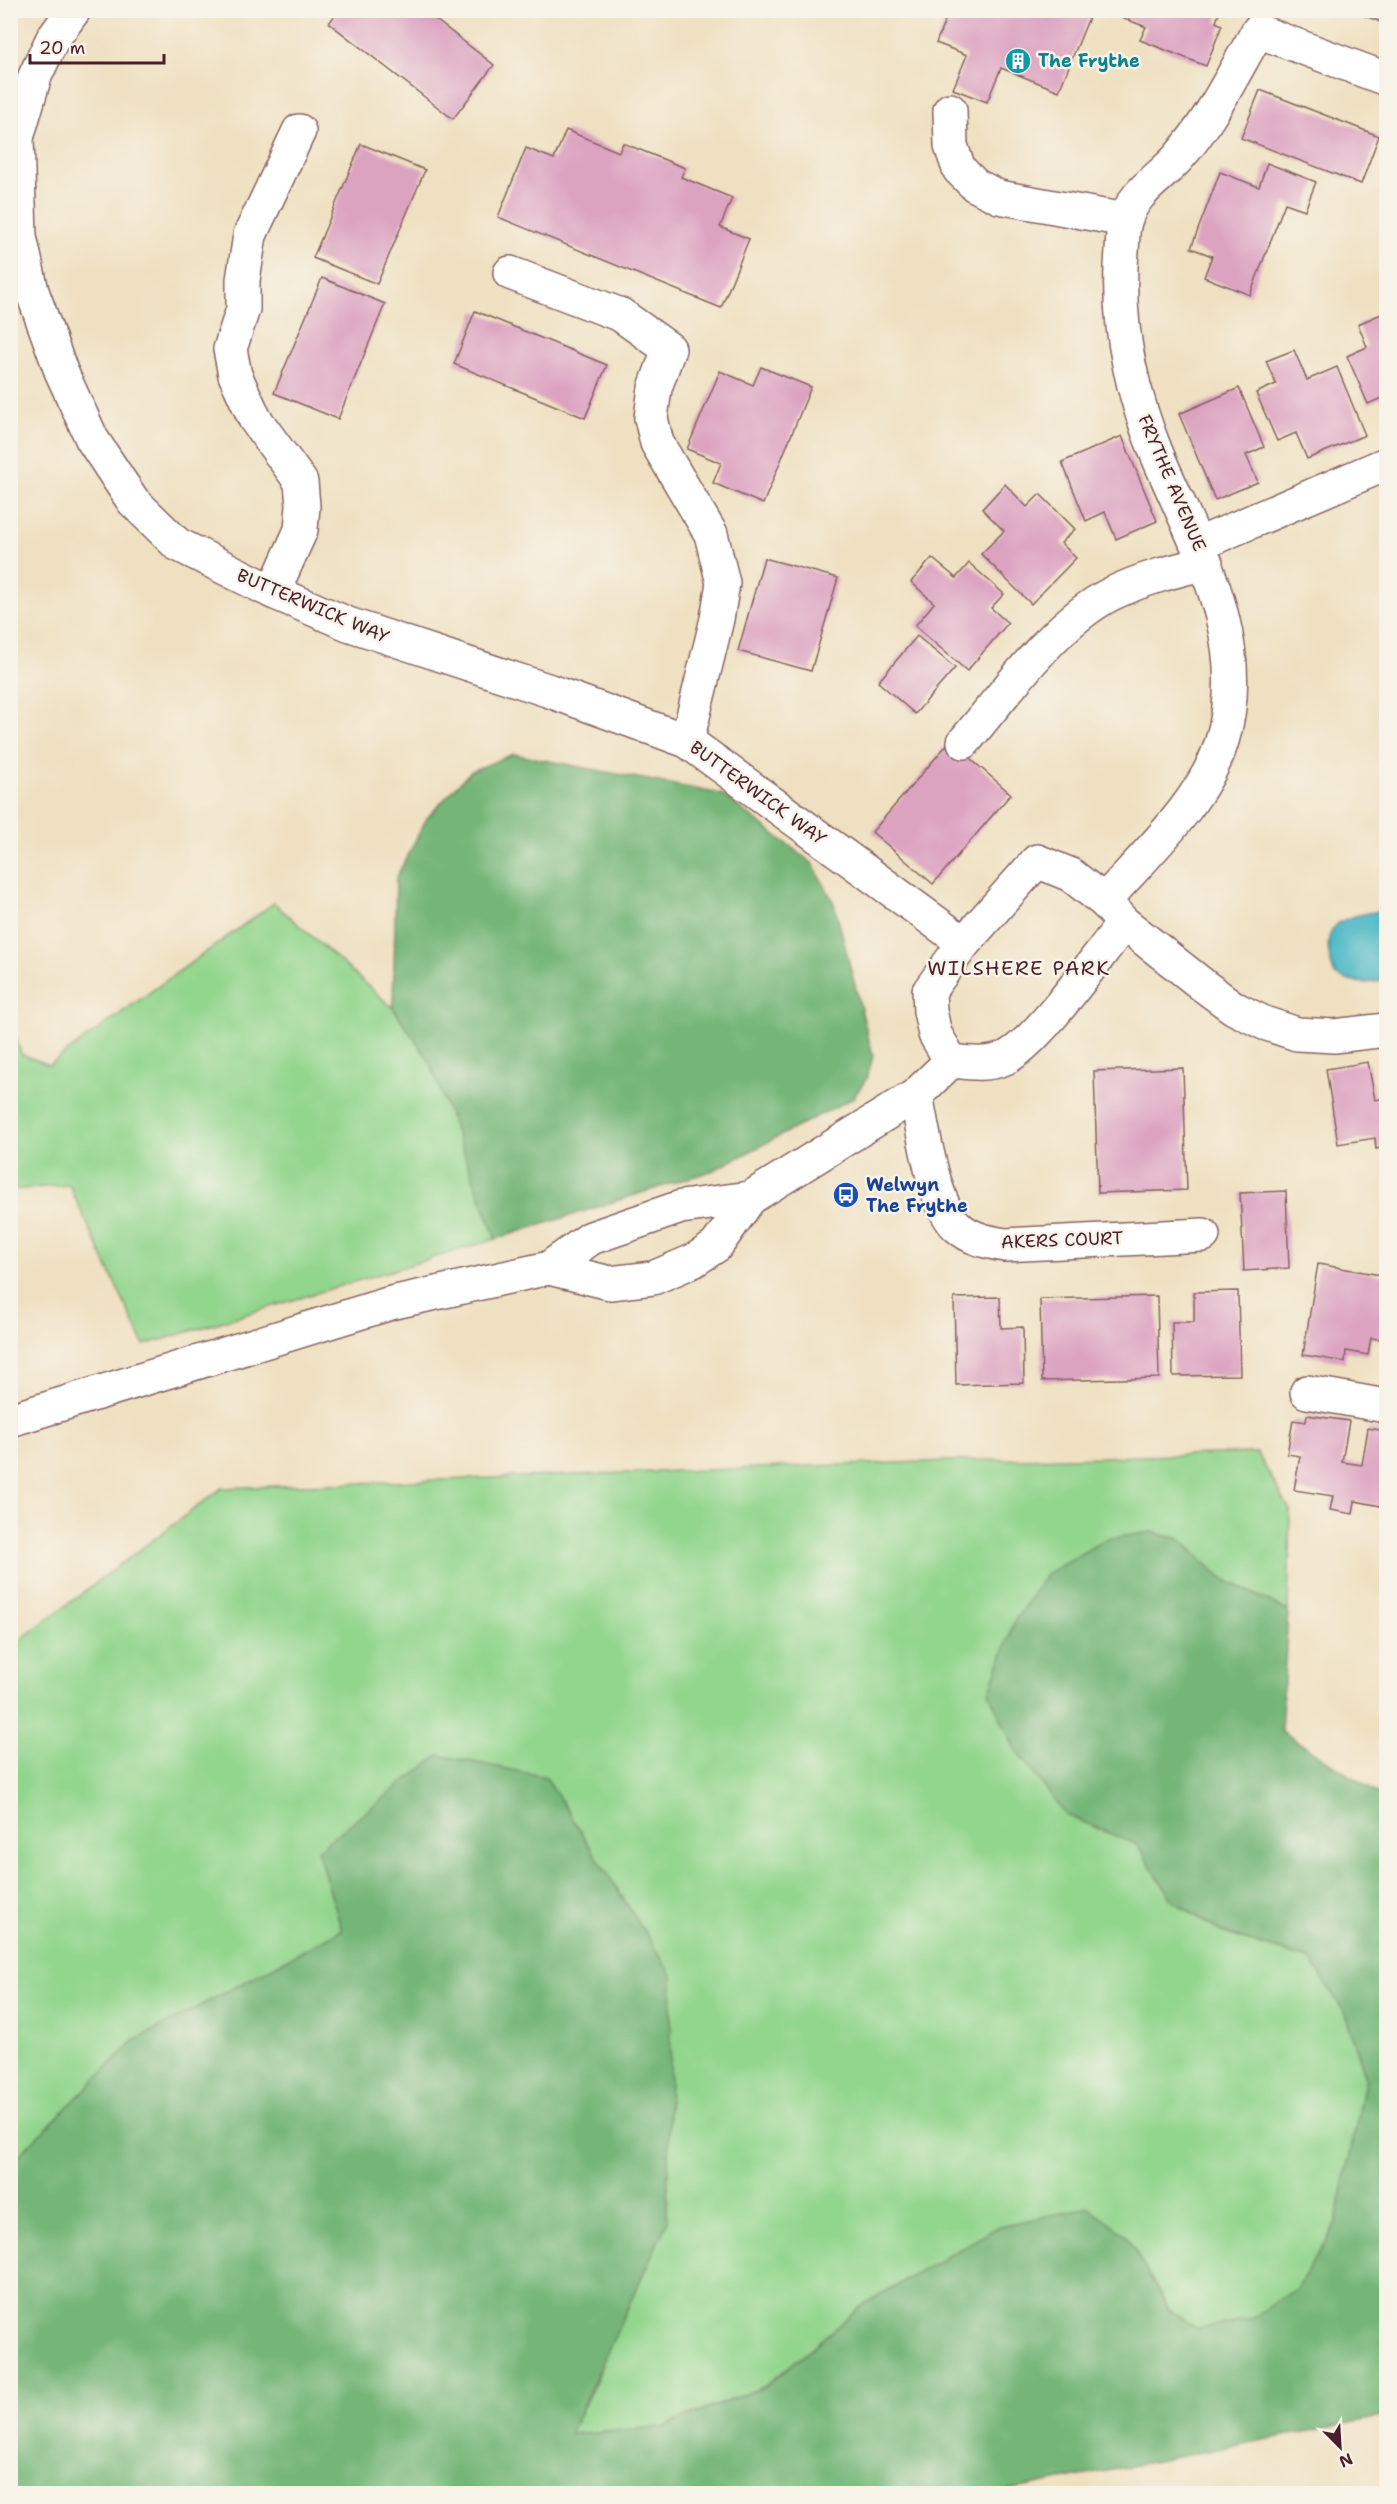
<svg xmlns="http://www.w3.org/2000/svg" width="1397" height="2504" viewBox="0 0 1397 2504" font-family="'Shantell Sans',sans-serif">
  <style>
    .green { fill: #92d58d; stroke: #6e7a5c; stroke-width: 1.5 }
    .forest { fill: #75b678; stroke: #606a52; stroke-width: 1.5 }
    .water { fill: #4ab7c5; stroke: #4a6b78; stroke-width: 1.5 }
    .building { fill: #dca3c1 }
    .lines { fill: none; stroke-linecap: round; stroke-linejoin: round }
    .minor-casing { stroke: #846360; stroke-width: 36 }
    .minor { stroke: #fff; stroke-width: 33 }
    .labels { text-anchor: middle; stroke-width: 5; stroke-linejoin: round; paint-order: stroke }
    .culture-label { font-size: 18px; font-weight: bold; fill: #0d838f; stroke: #f7f3e8; text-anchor: start }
    .street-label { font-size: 18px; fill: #4a1f2b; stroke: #f7f3e8 }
    .transit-label { font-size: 18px; font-weight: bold; fill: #164399; stroke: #f7f3e8; text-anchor: start }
    .neighbourhood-label { font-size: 20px; letter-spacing: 1.5px; fill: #4a1f2b; stroke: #f7f3e8 }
  </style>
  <rect width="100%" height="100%" fill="#f7f3e8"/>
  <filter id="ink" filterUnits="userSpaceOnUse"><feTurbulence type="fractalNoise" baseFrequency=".0167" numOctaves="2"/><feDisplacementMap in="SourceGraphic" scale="12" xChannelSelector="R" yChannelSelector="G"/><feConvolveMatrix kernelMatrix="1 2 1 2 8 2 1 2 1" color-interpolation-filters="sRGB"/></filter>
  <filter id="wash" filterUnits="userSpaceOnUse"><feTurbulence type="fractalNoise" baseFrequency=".008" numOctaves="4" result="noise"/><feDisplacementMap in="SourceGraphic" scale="24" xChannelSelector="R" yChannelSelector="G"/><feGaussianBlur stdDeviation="1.35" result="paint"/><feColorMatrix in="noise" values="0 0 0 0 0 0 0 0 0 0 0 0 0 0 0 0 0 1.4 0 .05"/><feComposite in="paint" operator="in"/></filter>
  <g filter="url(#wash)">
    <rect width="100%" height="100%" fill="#efe0c1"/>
    <!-- green -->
    <g class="green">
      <polygon points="274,903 393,1008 429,1060 496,1239 144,1345 69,1185 11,1190 10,1021 21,1054 49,1065"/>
      <polygon points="1257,1453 1290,1510 1288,1611 1221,1578 1180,1539 1066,1815 1138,1845 1173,1901 1221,1932 1311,1960 1345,2013 1366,2078 1335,2226 1297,2288 1251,2319 1197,2329 1170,2311 1124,2233 865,2303 766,2386 662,2427 570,2434 603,2366 342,1930 134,2041 11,2163 11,1640 21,1639 222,1488 949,1461"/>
    </g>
    <!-- forest -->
    <g class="forest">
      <polygon points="513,754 721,794 812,863 834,903 873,1056 867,1078 853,1098 714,1170 496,1239 429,1060 393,1008 396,878 427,818 470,772"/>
      <polygon points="1151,1532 1180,1539 1221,1578 1288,1611 1281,1731 1386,1799 1386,2416 990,2494 11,2493 11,2163 134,2041 342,1930 317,1850 439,1755 546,1777 672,1975 667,2222 570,2434 662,2427 766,2386 865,2303 1000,2226 1088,2207 1124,2233 1170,2311 1197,2329 1251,2319 1297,2288 1335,2226 1366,2078 1345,2013 1311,1960 1221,1932 1173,1901 1138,1845 1066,1815 1015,1749 989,1693 1014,1622 1046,1574 1106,1539"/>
    </g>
    <!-- water -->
    <path class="water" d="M1386,910V979C1368,985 1352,984 1335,975C1314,921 1343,917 1386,910Z"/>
    <g id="blocks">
      <!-- building -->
      <g class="building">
        <polygon points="339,10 423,10 494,65 453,119 329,23"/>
        <polygon points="949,10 1092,10 1059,91 1001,68 987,102 953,89 967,55 936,43"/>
        <polygon points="1220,10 1216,22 1222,25 1206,66 1140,40 1146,27 1105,11"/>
        <polygon points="1386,10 1386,24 1352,11 1352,10"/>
        <polygon points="1260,90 1379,136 1361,184 1241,138"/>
        <polygon points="566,130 619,152 623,143 685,168 681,177 732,198 720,227 749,239 721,308 498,217 526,148 554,159"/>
        <polygon points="361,144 425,170 377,284 313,258"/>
        <polygon points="1267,163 1316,182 1305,210 1285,203 1250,295 1204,277 1212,256 1191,248 1220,172 1259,187"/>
        <polygon points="322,278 385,304 338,419 274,393"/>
        <polygon points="475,311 607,365 585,418 454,364"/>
        <polygon points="1386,312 1386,396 1368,404 1347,356 1367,347 1358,324"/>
        <polygon points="1294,350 1307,380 1337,367 1365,435 1307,459 1296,433 1277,441 1256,393 1276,384 1266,361"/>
        <polygon points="761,367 811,387 763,504 713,483 721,463 687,449 720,371 753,385"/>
        <polygon points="1239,388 1264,447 1246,455 1258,482 1215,500 1179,414"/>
        <polygon points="1122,436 1157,521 1116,539 1105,512 1086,521 1062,462"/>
        <polygon points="1005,484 1027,507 1040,494 1075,529 1061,543 1076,558 1031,604 981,554 1004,531 982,509"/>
        <polygon points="764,558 838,578 811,671 738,651"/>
        <polygon points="932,558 956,578 969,563 1004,594 991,608 1008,623 967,671 915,626 934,603 911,582"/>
        <polygon points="917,636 955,668 915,714 878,682"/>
        <polygon points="950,741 1011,794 933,884 872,832"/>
        <polygon points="1368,1062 1375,1100 1386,1098 1386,1147 1376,1149 1375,1138 1338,1144 1326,1069"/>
        <polygon points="1183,1068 1187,1190 1098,1193 1094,1071"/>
        <polygon points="1286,1191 1289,1268 1244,1271 1240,1193"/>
        <polygon points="1318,1264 1386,1276 1386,1340 1371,1338 1368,1355 1346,1351 1345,1362 1303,1355"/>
        <polygon points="1238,1291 1240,1375 1173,1376 1172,1322 1194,1322 1194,1292"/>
        <polygon points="1157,1296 1159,1378 1042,1381 1040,1299"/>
        <polygon points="1000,1297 1001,1328 1023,1327 1024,1383 956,1385 954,1298"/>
        <polygon points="1307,1415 1349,1421 1342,1462 1362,1465 1368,1428 1386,1431 1386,1507 1355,1501 1353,1514 1330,1510 1333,1496 1294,1490 1300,1456 1287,1454 1293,1420 1306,1422"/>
      </g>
    </g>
  </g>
  <g filter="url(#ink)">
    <use href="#blocks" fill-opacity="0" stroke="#846360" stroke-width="1.5"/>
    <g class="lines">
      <!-- minor casing -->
      <g class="minor-casing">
        <g id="minor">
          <polyline points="74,10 52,40 35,76 17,138 20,237 32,291 61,371 92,439 133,501 177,544 273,592 348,624 550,691 687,741 964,943"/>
          <polyline points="950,110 951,146 959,169 975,185 999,197 1125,220"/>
          <polyline points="510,273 621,315 669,349 655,388 651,418 657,443 711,534 723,583 717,619 687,741"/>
          <polyline points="1199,544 1386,464"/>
          <polyline points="273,592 301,530 303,506 301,482 255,419 235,375 230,349 243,309 243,280 250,235 299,131"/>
          <path d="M964,742C1005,694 1054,623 1111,594C1142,579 1173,571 1206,563"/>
          <path d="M1104,901C1144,856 1205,800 1222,741C1253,638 1194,543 1156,452C1130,388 1116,320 1122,251C1123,242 1122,231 1125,222C1132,193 1159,179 1177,159C1211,121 1233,74 1258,31L1386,79"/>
          <polyline points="951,1061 935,1034 930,1011 929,991 964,943 1037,861 1071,875 1104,901 1124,923 1204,986 1234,1008 1264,1023 1297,1034 1334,1036 1386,1030"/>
          <path d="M916,1095C923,1128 933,1206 958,1227C971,1239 988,1242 1005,1245L1203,1235"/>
          <path d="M549,1268L610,1283L653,1278L693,1261L716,1246L750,1198L916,1095L951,1061C969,1063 988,1066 1005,1058C1038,1043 1098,955 1124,923"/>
          <polyline points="1307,1392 1386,1406"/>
          <polyline points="10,1420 391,1303 549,1268 591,1238 681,1207 750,1198"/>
        </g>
      </g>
      <!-- minor -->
      <use href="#minor" class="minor"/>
    </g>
  </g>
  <!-- icons -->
  <defs>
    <g id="building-disc" transform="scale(1.35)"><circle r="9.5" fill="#0f9aa8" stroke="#f7f3e8"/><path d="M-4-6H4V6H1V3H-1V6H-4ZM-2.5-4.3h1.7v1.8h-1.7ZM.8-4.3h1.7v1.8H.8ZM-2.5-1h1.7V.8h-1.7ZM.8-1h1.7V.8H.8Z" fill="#fff"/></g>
    <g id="bus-disc" transform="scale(1.35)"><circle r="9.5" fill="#1a4fb4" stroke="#f7f3e8"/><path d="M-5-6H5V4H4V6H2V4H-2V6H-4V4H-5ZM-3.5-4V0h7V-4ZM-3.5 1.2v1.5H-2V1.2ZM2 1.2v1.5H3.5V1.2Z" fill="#fff"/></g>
  </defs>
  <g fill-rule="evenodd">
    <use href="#building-disc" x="1018" y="61"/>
    <use href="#bus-disc" x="846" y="1195"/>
  </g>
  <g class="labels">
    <!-- culture labels -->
    <g class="culture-label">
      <text x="1038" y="67">The Frythe</text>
    </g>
    <!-- street labels -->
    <g class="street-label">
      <text transform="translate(1172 483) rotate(67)" y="6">FRYTHE AVENUE</text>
      <text transform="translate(313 606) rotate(23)" y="6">BUTTERWICK WAY</text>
      <text transform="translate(758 793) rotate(36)" y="6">BUTTERWICK WAY</text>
      <text transform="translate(1062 1240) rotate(-2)" y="6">AKERS COURT</text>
    </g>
    <!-- transit labels -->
    <g class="transit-label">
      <text x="866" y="1191">Welwyn<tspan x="866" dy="21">The Frythe</tspan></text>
    </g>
    <!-- neighbourhood labels -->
    <g class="neighbourhood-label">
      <text x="1019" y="975">WILSHERE PARK</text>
    </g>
  </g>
  <!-- margin -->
  <rect width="1397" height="2504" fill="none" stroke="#f7f3e8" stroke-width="36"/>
  <!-- north arrow -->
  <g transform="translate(1340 2447) rotate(156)" stroke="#f7f3e8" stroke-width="4.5" paint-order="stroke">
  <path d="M0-4.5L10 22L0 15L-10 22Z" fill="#4a1f2b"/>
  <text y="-9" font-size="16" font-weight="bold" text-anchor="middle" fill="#4a1f2b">N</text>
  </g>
  <!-- scale -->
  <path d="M30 54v9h134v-9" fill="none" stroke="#4a1f2b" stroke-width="3"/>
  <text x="39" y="54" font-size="18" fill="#4a1f2b" stroke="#f7f3e8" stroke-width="4.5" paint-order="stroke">20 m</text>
</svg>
